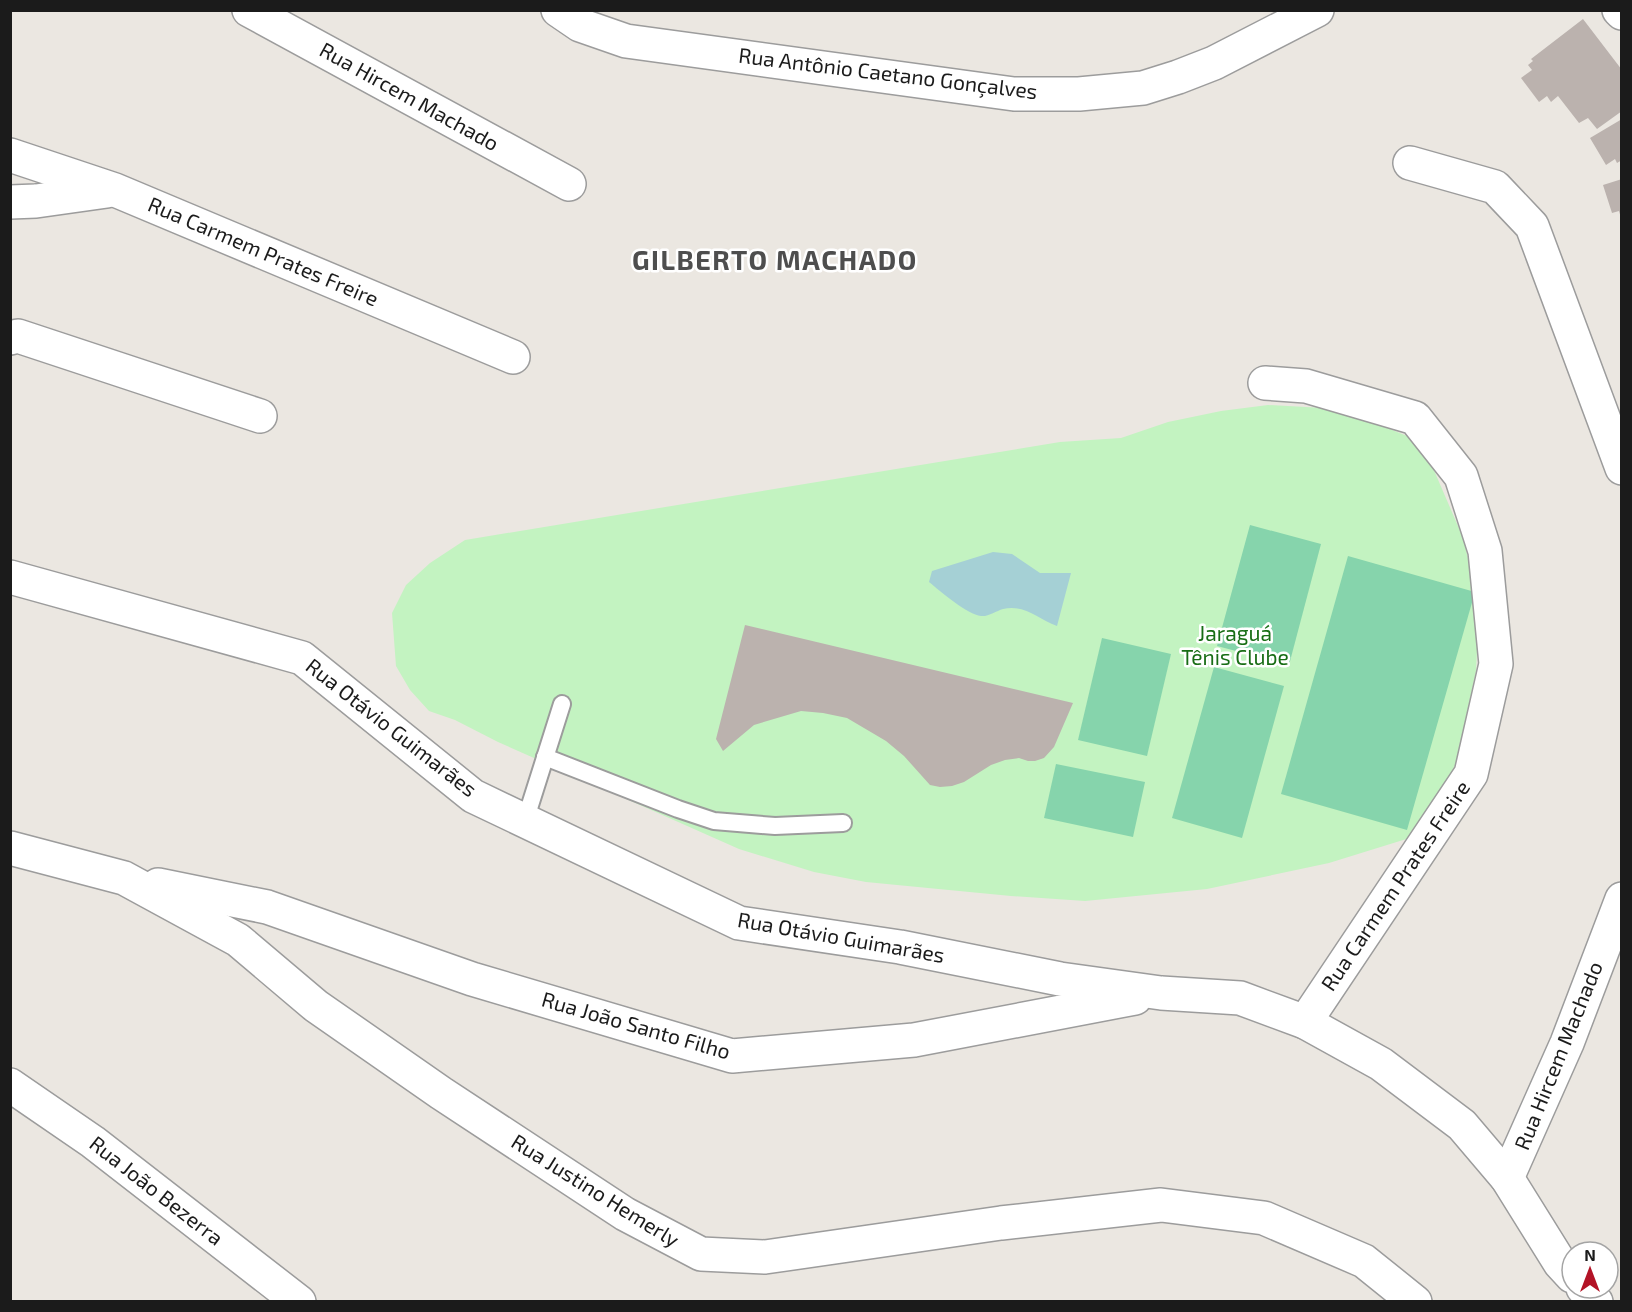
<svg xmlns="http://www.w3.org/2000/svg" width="1632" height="1312" viewBox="0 0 1632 1312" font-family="'Exo 2',sans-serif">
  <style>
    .park { fill: #c3f3c1 }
    .pitch { fill: #86d4ac }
    .water { fill: #a5d0d5 }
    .building { fill: #bbb2ae }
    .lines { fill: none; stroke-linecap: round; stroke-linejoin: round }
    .service-casing { stroke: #9c9c9c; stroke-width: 20 }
    .minor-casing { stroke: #9c9c9c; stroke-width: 36 }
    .service { stroke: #fff; stroke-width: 16 }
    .minor { stroke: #fff; stroke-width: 33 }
    .labels { text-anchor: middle; stroke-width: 5; stroke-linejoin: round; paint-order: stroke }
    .street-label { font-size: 21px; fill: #1b1b1b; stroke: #fff }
    .park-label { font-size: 21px; fill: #186d15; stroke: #fff }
    .district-label { font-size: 27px; font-weight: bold; letter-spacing: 1.5px; fill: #4e4e4e; stroke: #fff }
  </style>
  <rect width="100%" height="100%" fill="#ebe7e1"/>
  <!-- park -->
  <polygon class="park" points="1268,405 1324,408 1368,420 1407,436 1433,468 1464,540 1479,612 1476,671 1456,763 1440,799 1416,836 1329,863 1207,889 1085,901 1011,896 866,882 814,872 739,849 498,742 455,720 429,711 410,690 396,666 392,613 406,585 430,563 465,540 1060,442 1121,438 1168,422 1221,411"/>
  <!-- pitch -->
  <g class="pitch">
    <polygon points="1250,525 1321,544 1289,665 1217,646"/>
    <polygon points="1348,556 1475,592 1407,830 1281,794"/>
    <polygon points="1102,638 1171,654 1147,756 1078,740"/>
    <polygon points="1214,667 1284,686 1242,838 1172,818"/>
    <polygon points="1056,764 1145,782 1133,837 1044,818"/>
  </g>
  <!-- water -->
  <path class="water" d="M993,552L1012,554L1040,573H1071L1057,626C1038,619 1025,604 1003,609C996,611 988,617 981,616C968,615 940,591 929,582L932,571Z"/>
  <!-- building -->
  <g class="building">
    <polygon points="1583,19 1622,70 1622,111 1597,129 1588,118 1579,123 1558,96 1551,102 1547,96 1539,102 1521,78 1532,70 1528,65 1533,61 1531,59"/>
    <polygon points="1622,119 1622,160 1617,163 1615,159 1606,165 1590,138"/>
    <polygon points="1622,179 1622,218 1621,218 1619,211 1612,213 1603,185"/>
    <polygon points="745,625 1073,703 1054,747 1044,758 1035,761 1028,761 1019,758 1005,760 991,765 964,782 952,786 940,787 930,785 904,756 886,741 847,718 823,713 801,711 754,725 723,751 716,739"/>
  </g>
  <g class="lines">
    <!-- service casing -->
    <g class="service-casing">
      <g id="service">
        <polyline points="545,757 678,809 714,821 775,826 843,823"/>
        <polyline points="525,821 562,704"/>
      </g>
    </g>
    <!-- minor casing -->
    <g class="minor-casing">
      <g id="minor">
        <polyline points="249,10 569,184"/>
        <polyline points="558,10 580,25 626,41 1014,94 1079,94 1143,88 1178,77 1214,63 1317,10"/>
        <polyline points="1619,10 1622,13"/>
        <polyline points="10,155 115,190 513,357"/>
        <polyline points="1410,163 1495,187 1532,226 1622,468"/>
        <polyline points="10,202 36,201 107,191"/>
        <polyline points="10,338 18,336 260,416"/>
        <polyline points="1265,383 1306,386 1415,418 1461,476 1485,551 1496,664 1471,774 1305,1022"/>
        <polyline points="10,577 302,658 473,796 739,923 900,947 1060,979 1161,993 1240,998 1305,1022 1381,1064 1462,1125 1507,1178 1560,1263 1572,1276"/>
        <polyline points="10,848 124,878 238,940 316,1006 441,1093 625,1214 701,1254 765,1257 1001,1223 1161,1205 1264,1218 1364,1261 1415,1302"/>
        <polyline points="158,885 267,907 472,979 732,1056 914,1040 1135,998"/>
        <polyline points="10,1085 93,1142 299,1302"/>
        <polyline points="1507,1178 1567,1043 1622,899"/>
        <polyline points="1583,1288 1596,1302"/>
      </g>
    </g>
    <!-- service -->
    <use href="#service" class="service"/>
    <!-- minor -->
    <use href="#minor" class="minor"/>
  </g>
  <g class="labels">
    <!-- street labels -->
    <g class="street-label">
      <text transform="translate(888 74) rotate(7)" y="7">Rua Antônio Caetano Gonçalves</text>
      <text transform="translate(409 97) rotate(29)" y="7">Rua Hircem Machado</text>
      <text transform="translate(263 252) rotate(23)" y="7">Rua Carmem Prates Freire</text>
      <text transform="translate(391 728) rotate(38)" y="7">Rua Otávio Guimarães</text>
      <text transform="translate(1396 886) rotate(-56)" y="7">Rua Carmem Prates Freire</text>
      <text transform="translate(841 938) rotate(10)" y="7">Rua Otávio Guimarães</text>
      <text transform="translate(636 1026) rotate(16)" y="7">Rua João Santo Filho</text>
      <text transform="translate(1559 1056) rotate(-68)" y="7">Rua Hircem Machado</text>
      <text transform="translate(156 1191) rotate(38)" y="7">Rua João Bezerra</text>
      <text transform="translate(595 1191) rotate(32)" y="7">Rua Justino Hemerly</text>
    </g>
    <!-- park labels -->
    <g class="park-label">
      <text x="1235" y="641">Jaraguá<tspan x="1235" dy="24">Tênis Clube</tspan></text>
    </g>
    <!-- district labels -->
    <g class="district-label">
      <text x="775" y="270">GILBERTO MACHADO</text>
    </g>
  </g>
  <!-- border -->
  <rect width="1632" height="1312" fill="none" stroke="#1b1b1b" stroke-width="24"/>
  <!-- north arrow -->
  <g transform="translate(1590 1270)"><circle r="28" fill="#ffffff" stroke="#a4a4a4" stroke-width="1.5"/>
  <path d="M0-4.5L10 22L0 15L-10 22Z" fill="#b31326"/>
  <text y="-9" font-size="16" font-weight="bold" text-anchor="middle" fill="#1b1b1b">N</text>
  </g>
</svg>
